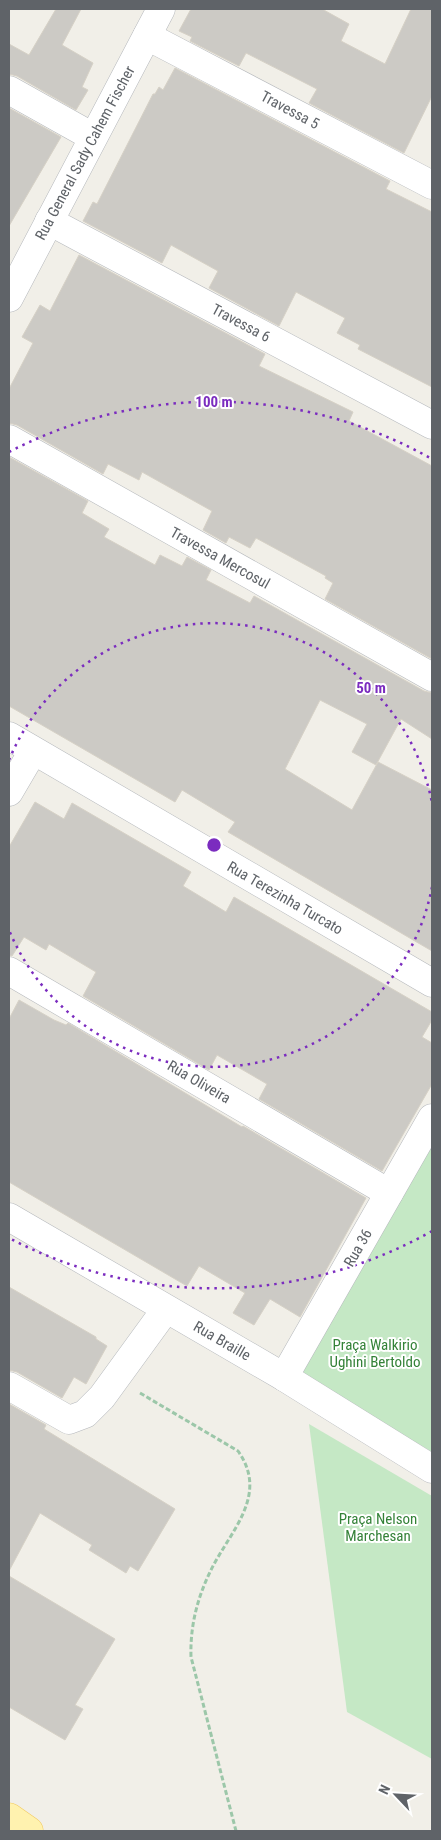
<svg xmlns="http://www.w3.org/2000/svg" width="441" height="1840" viewBox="0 0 441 1840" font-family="'Roboto Condensed',sans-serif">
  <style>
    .green { fill: #c5e8c5 }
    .building { fill: #cccac5; stroke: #d6d1c6 }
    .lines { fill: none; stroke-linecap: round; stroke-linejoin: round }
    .minor-casing { stroke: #b5b8bc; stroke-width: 29 }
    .major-casing { stroke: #f2c960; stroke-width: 29 }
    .path { stroke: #9cc7a9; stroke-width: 3; stroke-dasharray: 5 2.5; stroke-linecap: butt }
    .minor { stroke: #fff; stroke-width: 28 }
    .major { stroke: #fff2af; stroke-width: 28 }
    .ring { fill: none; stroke: #7b2cbf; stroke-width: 2.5; stroke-dasharray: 2.5 5 }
    .labels { text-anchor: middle; stroke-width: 4; stroke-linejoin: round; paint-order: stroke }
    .street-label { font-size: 15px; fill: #5f6368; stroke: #fff }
    .park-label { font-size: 15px; fill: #348238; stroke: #fff }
    .centre { fill: #7b2cbf; stroke: #fff; stroke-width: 2.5 }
    .ring-label { font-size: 15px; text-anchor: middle; font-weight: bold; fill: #7b2cbf; stroke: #fff; stroke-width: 4; stroke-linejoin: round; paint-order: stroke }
  </style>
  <rect width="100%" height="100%" fill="#f1efe8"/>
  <!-- green -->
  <g class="green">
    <polygon points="432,1141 432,1452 298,1374"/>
    <polygon points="309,1424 432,1496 432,1759 347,1712"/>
  </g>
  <!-- building -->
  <g class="building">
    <polygon points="56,9 81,9 62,45 93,63 82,87 88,90 76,110 17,76 9,74 9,44 29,55"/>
    <polygon points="191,9 322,9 349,24 341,41 385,64 411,9 432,9 432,96 404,153 309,103 317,89 246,53 239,66 190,41 192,37 179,31"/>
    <polygon points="175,68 390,181 386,189 432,212 432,387 358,349 360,345 337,333 345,318 296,292 279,326 209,288 218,271 171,245 162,263 83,221 93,202 97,204 153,94 155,94 159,87 163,90"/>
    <polygon points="9,108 61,137 9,226"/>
    <polygon points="79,255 265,354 259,366 353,412 349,421 432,466 432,659 325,599 333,583 325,578 326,576 256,538 250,548 229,537 226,543 203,530 212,511 142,472 139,480 108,464 103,474 17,425 9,423 9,389 33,343 22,337 40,305 50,311"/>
    <polygon points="9,457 88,501 82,513 109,529 104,537 155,565 160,555 182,566 187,557 211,570 206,580 250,603 254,596 424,691 432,693 432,739 401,719 376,765 352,752 367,724 320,700 285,769 352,810 378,762 432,790 432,951 228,832 235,822 182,790 175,802 9,706"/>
    <polygon points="35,802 64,819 72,803 191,872 183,886 226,912 234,897 432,1012 432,1020 422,1037 432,1043 432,1084 382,1171 259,1099 267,1084 217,1055 209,1070 83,996 96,972 49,944 46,950 24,937 12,956 9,955 9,847"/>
    <polygon points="19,1000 54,1020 66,1025 68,1023 242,1127 243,1126 366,1198 300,1317 270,1299 254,1325 233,1313 245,1293 199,1266 187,1286 9,1182 9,1019"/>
    <polygon points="9,1287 96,1337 96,1339 107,1346 86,1384 74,1377 62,1398 17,1372 9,1370"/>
    <polygon points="9,1404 46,1425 44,1429 175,1509 138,1571 130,1566 126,1573 89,1550 92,1545 40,1513 9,1571"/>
    <polygon points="9,1576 115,1639 75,1705 83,1709 65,1740 9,1707"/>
  </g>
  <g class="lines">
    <!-- minor casing -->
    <g class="minor-casing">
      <g id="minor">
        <polyline points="147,36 432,185"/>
        <polyline points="9,90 93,137"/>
        <polyline points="49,221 432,425"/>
        <polyline points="9,298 161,9"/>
        <polyline points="9,439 432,677"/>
        <polyline points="9,736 432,983"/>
        <polyline points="9,792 33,751"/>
        <polyline points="9,971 389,1193"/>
        <polyline points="9,1217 284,1377 432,1469"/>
        <polyline points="284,1377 432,1118"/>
        <polyline points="9,1386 69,1420 85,1414 102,1397 166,1309"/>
      </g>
    </g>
    <!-- major casing -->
    <g class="major-casing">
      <polyline id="major" points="9,1817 29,1831"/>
    </g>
    <!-- path -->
    <path class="path" d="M140,1393L238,1451C270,1496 229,1532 210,1572C197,1599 190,1627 191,1657L236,1831"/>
    <!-- minor -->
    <use href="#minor" class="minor"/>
    <!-- major -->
    <use href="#major" class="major"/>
  </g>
  <!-- distance rings -->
  <g class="ring">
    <path d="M432 887A222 222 0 0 1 9 930M9 760A222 222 0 0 1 432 803"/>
    <path d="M432 1231A443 443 0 0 1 9 1238M9 452A443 443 0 0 1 432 459"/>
  </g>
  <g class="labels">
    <!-- street labels -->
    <g class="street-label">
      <text transform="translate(290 110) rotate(28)" y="5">Travessa 5</text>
      <text transform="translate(85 153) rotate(-62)" y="5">Rua General Sady Cahem Fischer</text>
      <text transform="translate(241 323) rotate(28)" y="5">Travessa 6</text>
      <text transform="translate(220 558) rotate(29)" y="5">Travessa Mercosul</text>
      <text transform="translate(285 898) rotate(30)" y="5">Rua Terezinha Turcato</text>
      <text transform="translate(199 1082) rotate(30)" y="5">Rua Oliveira</text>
      <text transform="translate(358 1248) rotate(-60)" y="5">Rua 36</text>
      <text transform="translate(222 1341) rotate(30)" y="5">Rua Braille</text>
    </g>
    <!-- park labels -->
    <g class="park-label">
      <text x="375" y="1350">Praça Walkirio<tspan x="375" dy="17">Ughini Bertoldo</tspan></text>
      <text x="378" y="1524">Praça Nelson<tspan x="378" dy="17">Marchesan</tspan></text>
    </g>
  </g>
  <circle cx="214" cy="845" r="8" class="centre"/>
  <g class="ring-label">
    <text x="214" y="407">100 m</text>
    <text x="371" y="693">50 m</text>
  </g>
  <!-- border -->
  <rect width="441" height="1840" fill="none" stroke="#5f6368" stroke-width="20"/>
  <!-- north arrow -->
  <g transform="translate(396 1795) rotate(295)" stroke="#ffffff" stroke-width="4" paint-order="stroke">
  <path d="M0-4L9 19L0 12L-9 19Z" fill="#5f6368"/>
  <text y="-8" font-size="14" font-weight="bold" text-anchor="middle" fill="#5f6368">N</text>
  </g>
</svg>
